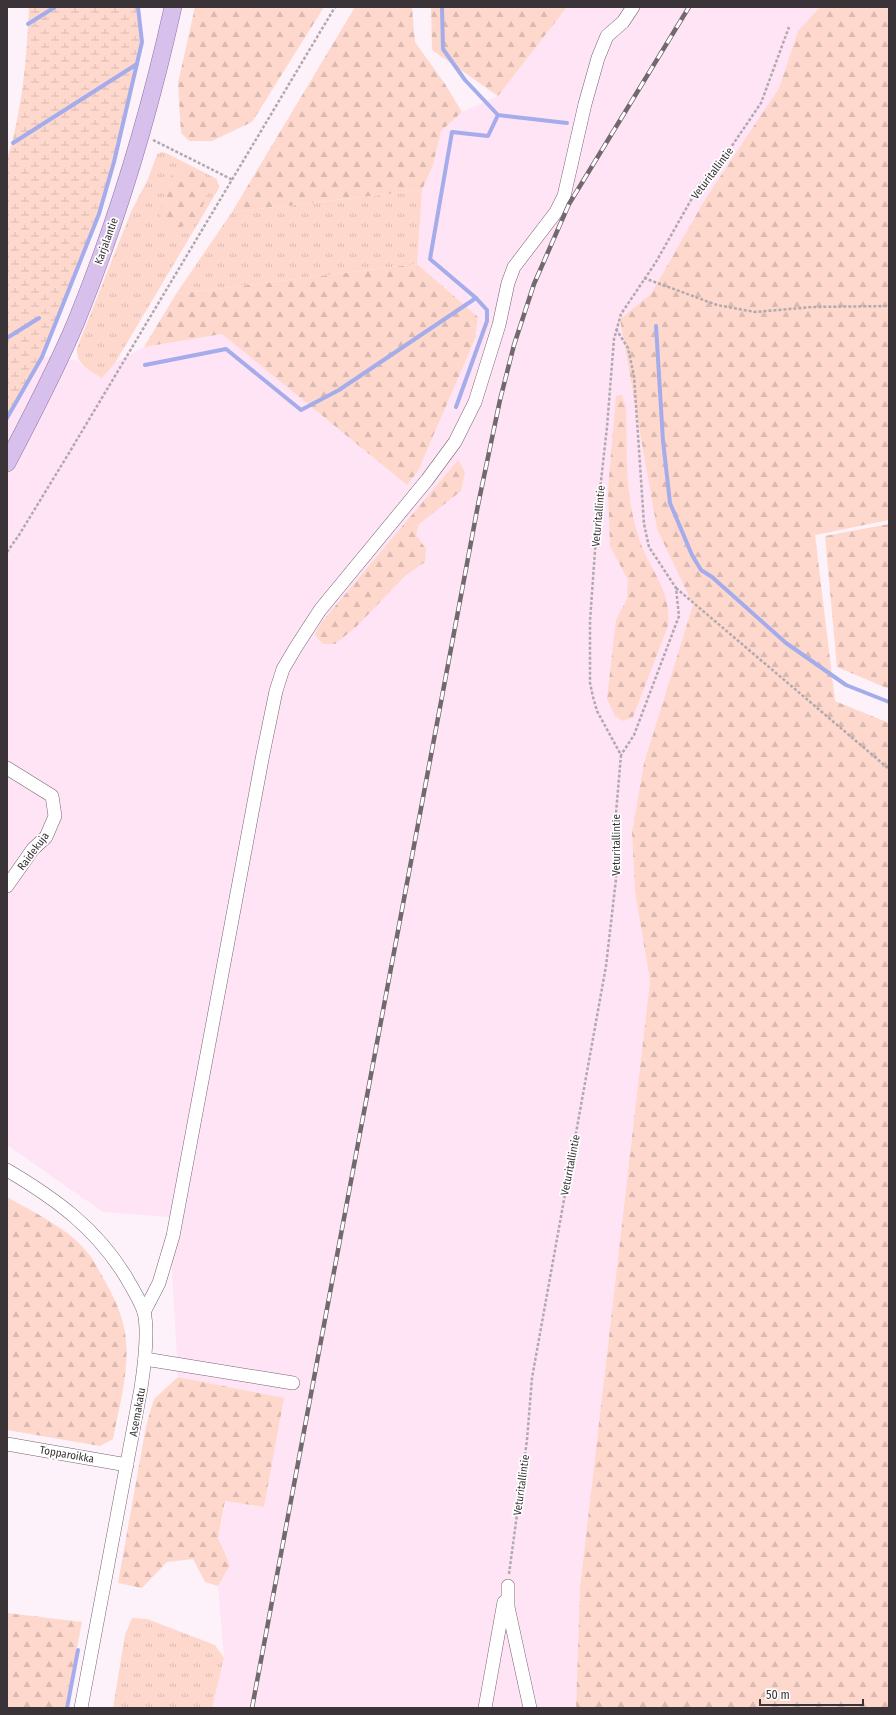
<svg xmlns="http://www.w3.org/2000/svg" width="896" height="1715" viewBox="0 0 896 1715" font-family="'Fira Sans Condensed',sans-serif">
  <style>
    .built { fill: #fee4f5 }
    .grass { fill: url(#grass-tufts) }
    .forest { fill: url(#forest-firs) }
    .wetland { fill: url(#wetland-marsh) }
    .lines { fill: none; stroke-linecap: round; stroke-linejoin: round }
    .stream { stroke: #a4acec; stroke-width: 4 }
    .minor-casing { stroke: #74646f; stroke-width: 14 }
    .major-casing { stroke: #8f73a5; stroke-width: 18 }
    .path { stroke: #b2a9af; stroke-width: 2.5; stroke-dasharray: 3 2; stroke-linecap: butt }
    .minor { stroke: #fff; stroke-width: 13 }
    .major { stroke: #d7c0ec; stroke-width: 17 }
    .rail-casing { stroke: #71696e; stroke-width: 4.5 }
    .rail { stroke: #fff; stroke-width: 3; stroke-dasharray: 9; stroke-linecap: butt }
    .labels { text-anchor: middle; stroke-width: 3.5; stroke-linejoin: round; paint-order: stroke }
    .street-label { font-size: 11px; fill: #3a3337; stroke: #fff }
  </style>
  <defs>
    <pattern id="grass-tufts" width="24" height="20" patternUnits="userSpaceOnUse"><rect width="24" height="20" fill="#fed8cc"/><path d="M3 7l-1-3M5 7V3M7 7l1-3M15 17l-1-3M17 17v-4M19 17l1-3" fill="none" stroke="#dabab0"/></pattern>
    <pattern id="forest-firs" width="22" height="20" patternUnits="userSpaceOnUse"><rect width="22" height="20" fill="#fed8cc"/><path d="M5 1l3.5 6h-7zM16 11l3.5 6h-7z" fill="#dabab0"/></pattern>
    <pattern id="wetland-marsh" width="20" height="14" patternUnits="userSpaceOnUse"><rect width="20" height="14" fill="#fed8cc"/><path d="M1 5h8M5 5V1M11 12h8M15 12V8" fill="none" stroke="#dabab0"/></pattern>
  </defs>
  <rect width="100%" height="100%" fill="#fdf2f9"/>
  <!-- built -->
  <polygon class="built" points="567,7 820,7 798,31 779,88 704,201 651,294 620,319 657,529 693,605 644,763 632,832 635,892 650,981 580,1588 576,1708 212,1708 224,1658 218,1586 230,1565 218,1538 226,1501 264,1507 284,1398 178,1377 169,1217 103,1212 7,1145 7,351 78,361 81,365 102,378 115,363 144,347 222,334 407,485 418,471 475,339 478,317 417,264 422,190 433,165 441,131 462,112 498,96"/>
  <!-- grass -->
  <g class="grass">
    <path d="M162,152L166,153L217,179L219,188L115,363L102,378C89,370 76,365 77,348L131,212L148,179L157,154Z"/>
    <polygon points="422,190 417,264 176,294 232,212"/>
    <polygon points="132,1618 147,1619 215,1645 224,1658 212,1708 113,1708 125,1635"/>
  </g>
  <!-- forest -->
  <g class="forest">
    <polygon points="195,7 324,7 252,122 212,141 189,141 181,133 178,83"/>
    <polygon points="355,7 412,7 415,42 445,84 462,112 441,131 433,165 422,190 232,212"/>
    <polygon points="431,7 567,7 498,96 432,50"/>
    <polygon points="820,7 889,7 889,520 815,535 835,701 889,723 889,1708 576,1708 580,1588 650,981 635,892 632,832 644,763 693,605 657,529 620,319 651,294 704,201 779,88 798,31"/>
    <path d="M182,167C234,163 195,251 161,222L160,212L167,188L172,175Z"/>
    <polygon points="417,264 478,317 475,339 418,471 407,485 222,334 144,347 176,294"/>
    <path d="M622,395L626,407C627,441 625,487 634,520C636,529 639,540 643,549C655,577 671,592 668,626L633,717L623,721L615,716L607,699L616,620L627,599L628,580L610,546L608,490L616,396Z"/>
    <polygon points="458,460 465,472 461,491 419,524 416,535 426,549 425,562 405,576 356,627 335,644 323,644 315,635 321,623"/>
    <polygon points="889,524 889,689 837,667 825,536"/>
    <path d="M7,1197C36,1214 71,1229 91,1257C96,1265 101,1274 106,1283C116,1301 124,1319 126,1340C129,1373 119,1407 113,1439L100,1446L7,1430Z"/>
    <polygon points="178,1377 284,1398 264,1507 225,1501 218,1538 230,1565 218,1586 205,1582 193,1559 167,1562 142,1588 118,1583 146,1426 154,1399"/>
    <polygon points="7,1613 82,1622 65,1708 7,1708"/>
  </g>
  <!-- wetland -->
  <path class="wetland" d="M29,7H138L142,42L114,162L99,214L42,357L7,418V160C22,112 27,58 29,7Z"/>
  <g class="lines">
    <!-- stream -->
    <g class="stream">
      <polyline points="442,7 443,49 465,80 498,115 567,123"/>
      <polyline points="28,24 55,7"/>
      <polyline points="13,143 137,64"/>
      <polyline points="656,326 663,441 670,503 692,555 701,570 712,577 786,643 846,685 889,702"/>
      <polyline points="7,338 39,318"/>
      <polyline points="145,365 226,349 301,410 339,390 476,298"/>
      <polyline points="456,407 487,321 487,310 476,298 430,259 452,132 488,136 498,115"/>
      <polyline points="7,418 42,357 99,214 114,162 142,42 138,7"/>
      <polyline points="67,1708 78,1650"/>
    </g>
    <!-- minor casing -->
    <g class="minor-casing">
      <g id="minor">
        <polyline points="7,768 52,796 55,816 46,837 33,849 7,886"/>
        <path d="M7,1170C56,1199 96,1228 126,1277C132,1288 140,1300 144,1312C149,1332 144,1368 141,1388L81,1708"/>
        <polyline points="144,1312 159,1283 173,1236 263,754 276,691 283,669 296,647 320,610 427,480 455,442 475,402 499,325 508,283 514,267 556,212 564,196 585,104 598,58 607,36 623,22 633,7"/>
        <polyline points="145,1359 293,1383"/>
        <polyline points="7,1444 127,1465"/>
        <polyline points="508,1586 508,1607 530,1708"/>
        <polyline points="485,1708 504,1602"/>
      </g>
    </g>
    <!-- major casing -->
    <g class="major-casing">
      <path id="major" d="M7,463C31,417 56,370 76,322C118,219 149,115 173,7"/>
    </g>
    <!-- path -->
    <g class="path">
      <polyline points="153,140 233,180"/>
      <polyline points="644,278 717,305 755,312 812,307 889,306"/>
      <polyline points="616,329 628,348 634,376 644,524 649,547 676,588 679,616 634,735 621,755"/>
      <polyline points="7,552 19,535 72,448 335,7"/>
      <polyline points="676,588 889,769"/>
      <polyline points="509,1574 527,1440 532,1378 606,966 616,879 616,813 621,755 597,711 593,697 590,683 590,621 598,508 607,427 614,339 621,314 656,262 700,184 723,159 761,103 789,27"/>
    </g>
    <!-- minor -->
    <use href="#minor" class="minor"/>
    <!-- major -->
    <use href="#major" class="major"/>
    <!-- rail casing -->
    <g class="rail-casing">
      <polyline id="rail" points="252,1708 478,505 500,400 514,345 534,284 569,204 689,7"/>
    </g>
    <!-- rail -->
    <use href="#rail" class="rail"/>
  </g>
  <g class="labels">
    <!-- street labels -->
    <g class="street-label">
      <text transform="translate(712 173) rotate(-53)" y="4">Veturitallintie</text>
      <text transform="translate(106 241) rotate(-70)" y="4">Karjalantie</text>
      <text transform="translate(598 516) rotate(-85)" y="4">Veturitallintie</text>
      <text transform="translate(616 845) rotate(-90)" y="4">Veturitallintie</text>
      <text transform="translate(33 851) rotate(-53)" y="4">Raidekuja</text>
      <text transform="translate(570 1165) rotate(-79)" y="4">Veturitallintie</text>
      <text transform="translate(137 1412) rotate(-80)" y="4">Asemakatu</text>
      <text transform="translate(67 1454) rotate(10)" y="4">Topparoikka</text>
      <text transform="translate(521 1485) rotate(-82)" y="4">Veturitallintie</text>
    </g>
  </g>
  <!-- border -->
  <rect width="896" height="1715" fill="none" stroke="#3a3337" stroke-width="16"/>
  <!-- scale -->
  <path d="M760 1699v6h103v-6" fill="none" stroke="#3a3337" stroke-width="2"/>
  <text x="766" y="1699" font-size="12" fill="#3a3337" stroke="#ffffff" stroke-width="3" paint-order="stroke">50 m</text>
</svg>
